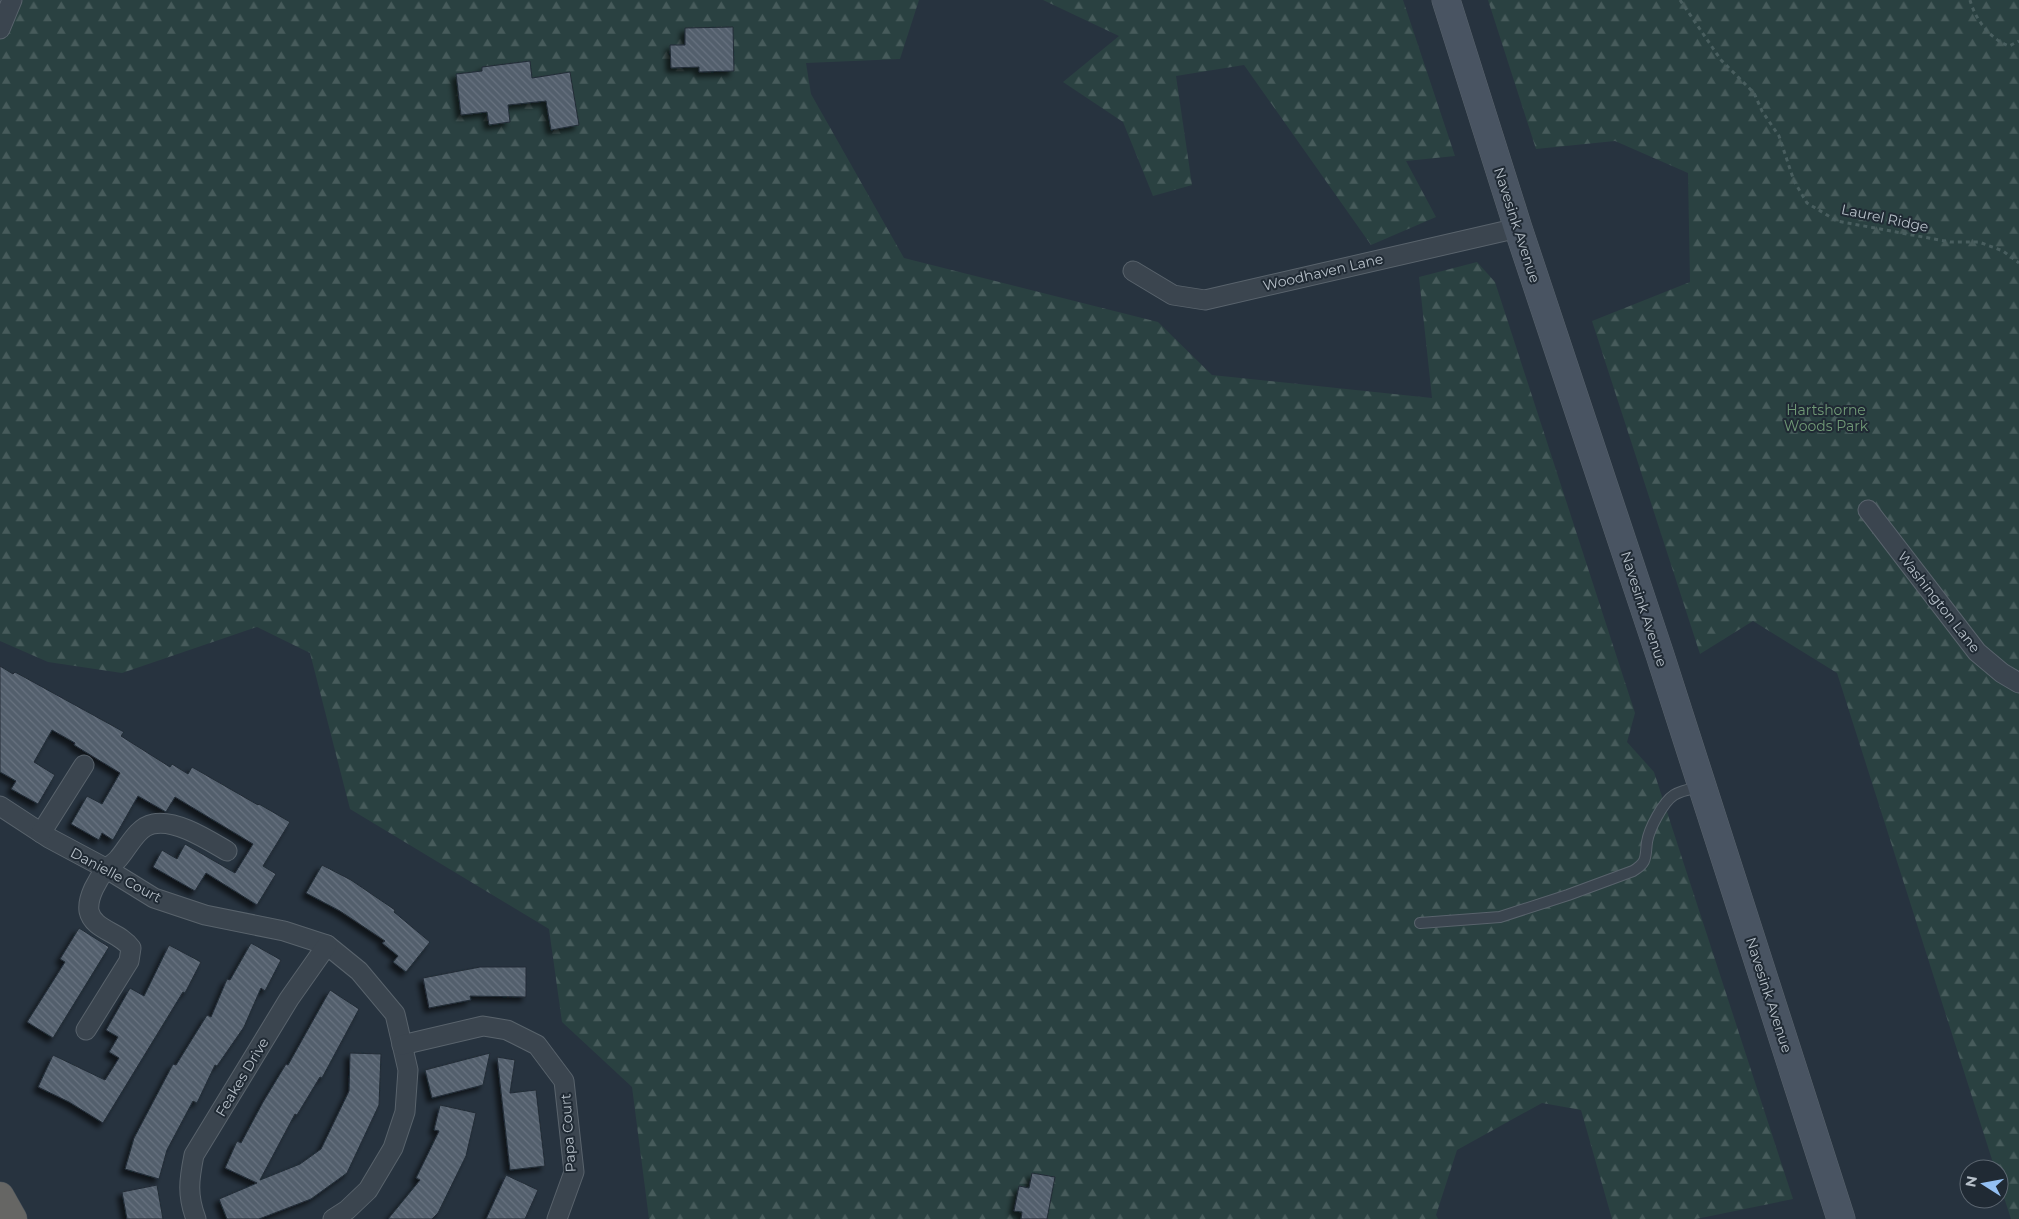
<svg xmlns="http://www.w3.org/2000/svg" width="2019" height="1219" viewBox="0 0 2019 1219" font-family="Montserrat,sans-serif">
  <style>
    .forest { fill: url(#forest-firs) }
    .building { fill: url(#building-back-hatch); stroke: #222c36; filter: url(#shadow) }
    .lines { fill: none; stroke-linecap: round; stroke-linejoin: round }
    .service-casing { stroke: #59636c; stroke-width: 12 }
    .minor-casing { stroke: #59636c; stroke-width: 21 }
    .secondary-casing { stroke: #59636c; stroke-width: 29 }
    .trunk-casing { stroke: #465059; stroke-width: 29 }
    .path { stroke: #495e5f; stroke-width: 3; stroke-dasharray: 4 4; stroke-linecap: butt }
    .service { stroke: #3b454f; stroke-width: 10 }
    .minor { stroke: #3b454f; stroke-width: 19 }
    .secondary { stroke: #495462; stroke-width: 28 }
    .trunk { stroke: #666664; stroke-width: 28 }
    .labels { text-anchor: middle; stroke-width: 4; stroke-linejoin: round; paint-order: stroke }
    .street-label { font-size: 14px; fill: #b7c0c9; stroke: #202a34 }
    .park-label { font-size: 14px; fill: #709976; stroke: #202a34 }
  </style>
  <defs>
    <pattern id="forest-firs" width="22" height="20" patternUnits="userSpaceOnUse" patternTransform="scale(1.25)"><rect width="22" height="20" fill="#2a4141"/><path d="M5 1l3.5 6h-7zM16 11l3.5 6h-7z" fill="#475b5b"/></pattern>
    <pattern id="building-back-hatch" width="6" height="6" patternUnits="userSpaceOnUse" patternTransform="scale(1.25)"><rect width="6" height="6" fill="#525e6c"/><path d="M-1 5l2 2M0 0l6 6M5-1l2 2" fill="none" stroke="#697380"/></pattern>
    <filter id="shadow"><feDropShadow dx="-4.5" dy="4.5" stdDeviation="2.5" flood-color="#0009"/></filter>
  </defs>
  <rect width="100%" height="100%" fill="#27333f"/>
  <!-- forest -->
  <g class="forest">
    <polygon points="23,0 919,0 900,59 806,63 811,94 904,258 1158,322 1212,375 1432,398 1419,277 1477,262 1495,282 1635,713 1627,742 1654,772 1793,1199 1696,1219 1612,1219 1581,1110 1542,1103 1457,1150 1436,1215 1438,1219 649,1219 632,1087 562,1022 549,929 350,809 310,653 257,627 122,673 48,662 0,641 0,23"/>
    <polygon points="1043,0 1403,0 1455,156 1406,161 1436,217 1371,245 1244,65 1176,76 1192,185 1153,196 1123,122 1063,82 1119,36"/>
    <polygon points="1488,0 2019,0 2019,1219 2011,1219 1999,1182 1999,1169 1995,1169 1837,673 1753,621 1700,654 1592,321 1690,282 1688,173 1615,141 1536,149"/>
  </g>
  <!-- building -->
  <g class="building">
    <polygon points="733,27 734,71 699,72 699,67 671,68 670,45 685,45 685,28"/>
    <polygon points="530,61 532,78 570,72 579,125 551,130 546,101 508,105 510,122 489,125 487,112 461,115 456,74 482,71 482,67"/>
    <polygon points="0,666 13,674 15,672 124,732 121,736 170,767 172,764 188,774 192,767 258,805 259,804 290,822 263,866 276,874 257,905 206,873 195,891 153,867 162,850 177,859 185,844 235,873 253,844 175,797 166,812 138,796 113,840 102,833 99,840 71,824 87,796 102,804 120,773 74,745 75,743 52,730 34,762 55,775 38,804 11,789 16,781 0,772"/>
    <polygon points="322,865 351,880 395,910 394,912 430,942 406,972 393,962 398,956 382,943 385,941 340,911 306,893"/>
    <polygon points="79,928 109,947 53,1038 27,1022 65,962 60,959"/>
    <polygon points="251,943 281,960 265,991 261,988 244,1027 217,1066 215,1065 197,1103 193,1101 167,1150 159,1179 125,1169 134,1138 173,1064 176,1065 207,1015 211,1017 227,979 230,980"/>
    <polygon points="169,945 201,962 185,993 183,992 103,1123 69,1102 38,1087 53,1055 105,1080 119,1058 109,1052 118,1037 106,1030 130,988 144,996"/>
    <polygon points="480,967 526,967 526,997 470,996 471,1000 429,1008 423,978"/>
    <polygon points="330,990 359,1009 322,1078 320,1077 297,1115 295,1114 260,1180 300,1164 321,1149 349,1091 350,1053 381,1054 379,1105 347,1173 311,1199 259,1219 227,1219 219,1199 257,1183 225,1168 237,1141 241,1143 263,1102 286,1064 288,1065"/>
    <polygon points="490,1053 483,1085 432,1098 425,1070"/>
    <polygon points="497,1057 515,1060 510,1093 536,1090 545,1166 510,1170"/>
    <polygon points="440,1105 476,1113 466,1156 438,1213 432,1219 388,1219 420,1180 416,1178 439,1131 434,1130"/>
    <polygon points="1032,1173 1055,1177 1047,1219 1021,1219 1022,1212 1014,1211 1019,1186 1029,1188"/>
    <polygon points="506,1175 538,1190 525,1219 486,1219"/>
    <polygon points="157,1185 163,1219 127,1219 122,1192"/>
  </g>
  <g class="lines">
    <!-- service casing -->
    <g class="service-casing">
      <path id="service" d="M1420,923L1500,917L1568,895L1633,871C1648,862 1645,857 1647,842C1649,829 1663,802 1674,795C1682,790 1691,789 1700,787"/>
    </g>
    <!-- minor casing -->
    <g class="minor-casing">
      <g id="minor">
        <polyline points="0,29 12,0"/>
        <polyline points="1133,271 1173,295 1205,300 1518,228"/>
        <polyline points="1868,510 1977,652 2002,673 2019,683"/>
        <polyline points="0,806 49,838 107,869 154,898 205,915 284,931 327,945 359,971 395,1014 408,1070 405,1112 393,1148 368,1190 347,1210 333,1219"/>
        <polyline points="41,833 84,765"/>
        <path d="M86,1030L129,961L131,948C120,932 93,930 89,911C87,897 98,879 106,869C110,865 115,863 118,859C128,848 137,827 153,824C176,819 208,840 227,851"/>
        <polyline points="402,1045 483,1026 507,1030 537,1045 564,1081 574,1172 557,1219"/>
        <path d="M196,1219C187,1195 189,1180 194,1155L289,999L327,945"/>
      </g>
    </g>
    <!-- secondary casing -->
    <g class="secondary-casing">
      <polyline id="secondary" points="1446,0 1518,228 1660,655 1841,1219"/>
    </g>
    <!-- trunk casing -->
    <g class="trunk-casing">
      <polyline id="trunk" points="0,1196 13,1219"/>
    </g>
    <!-- path -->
    <g class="path">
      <polyline points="1680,0 1721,60 1754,93 1762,111 1779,136 1794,181 1807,203 1837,221 1950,242 1979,242 2003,251 2019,263"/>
      <path d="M1970,0C1975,19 1990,39 2009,46L2019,41"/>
    </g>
    <!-- service -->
    <use href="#service" class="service"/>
    <!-- minor -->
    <use href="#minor" class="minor"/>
    <!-- secondary -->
    <use href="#secondary" class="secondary"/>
    <!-- trunk -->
    <use href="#trunk" class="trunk"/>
  </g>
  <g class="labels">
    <!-- street labels -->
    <g class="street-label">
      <text transform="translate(1885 218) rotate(12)" y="5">Laurel Ridge</text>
      <text transform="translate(1517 225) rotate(72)" y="5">Navesink Avenue</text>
      <text transform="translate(1323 272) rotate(-13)" y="5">Woodhaven Lane</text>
      <text transform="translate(1939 602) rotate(52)" y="5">Washington Lane</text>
      <text transform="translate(1644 609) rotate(72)" y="5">Navesink Avenue</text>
      <text transform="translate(116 875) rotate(28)" y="5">Danielle Court</text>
      <text transform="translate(1769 995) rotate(72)" y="5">Navesink Avenue</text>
      <text transform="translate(242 1077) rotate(-59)" y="5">Feakes Drive</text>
      <text transform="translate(568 1133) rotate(-94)" y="5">Papa Court</text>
    </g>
    <!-- park labels -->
    <g class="park-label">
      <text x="1826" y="415">Hartshorne<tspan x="1826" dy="16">Woods Park</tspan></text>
    </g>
  </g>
  <!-- north arrow -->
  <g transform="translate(1984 1184) rotate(281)"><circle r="24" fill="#202a34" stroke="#5c6670"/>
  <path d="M0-4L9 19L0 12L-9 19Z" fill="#93bff2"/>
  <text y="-8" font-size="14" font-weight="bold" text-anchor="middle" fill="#b7c0c9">N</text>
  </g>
</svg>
